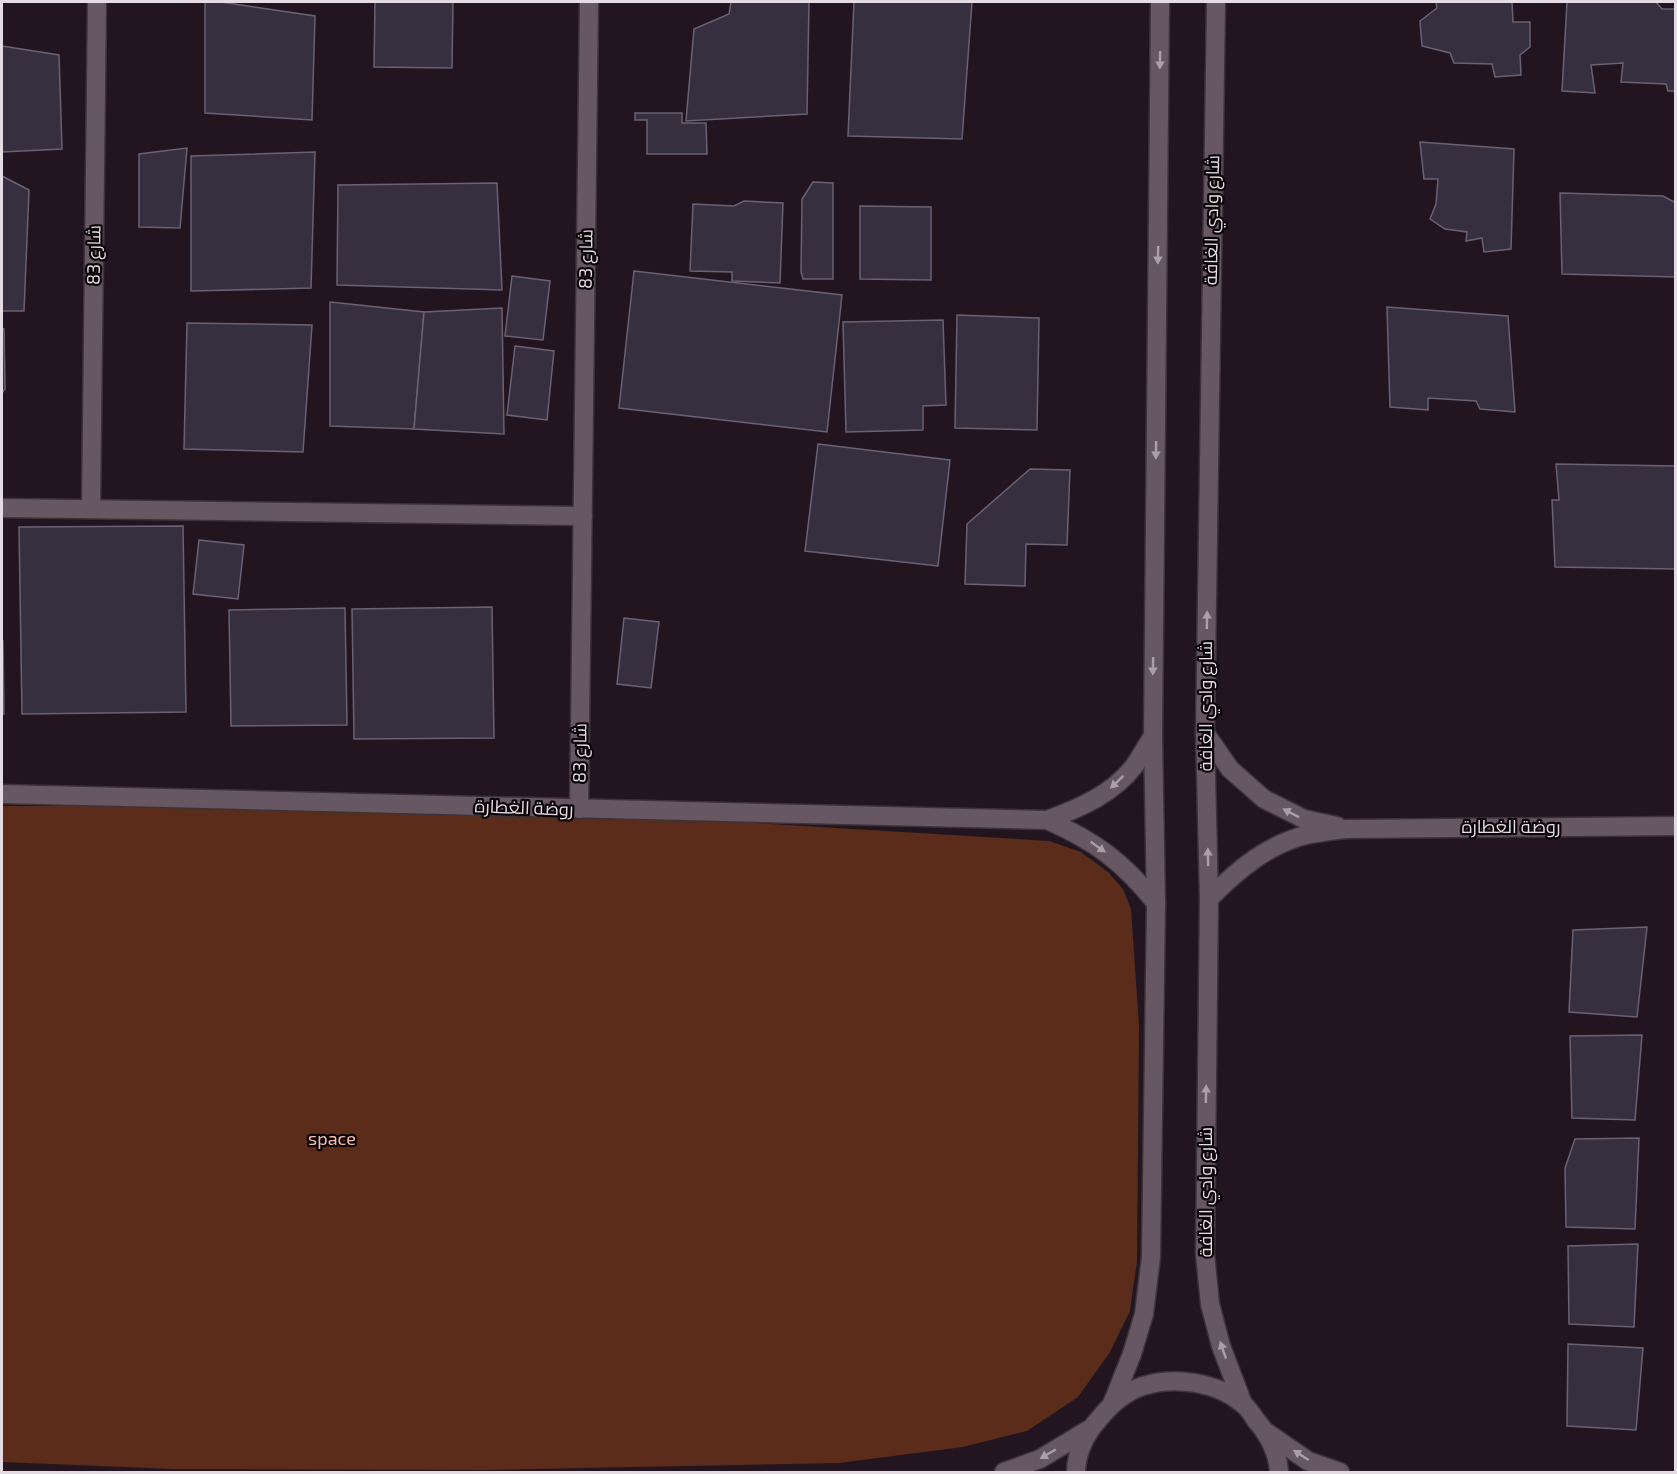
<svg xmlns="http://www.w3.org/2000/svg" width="1677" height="1474" viewBox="0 0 1677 1474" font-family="'Exo 2',Cairo,sans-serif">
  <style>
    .green { fill: #5b2c19 }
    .building { fill: #362f3f; stroke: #696273; stroke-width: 1.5 }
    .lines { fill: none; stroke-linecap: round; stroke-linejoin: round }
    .minor-casing { stroke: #3c3339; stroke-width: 21 }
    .minor { stroke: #675762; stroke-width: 18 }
    .oneway { fill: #aca0a8 }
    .labels { text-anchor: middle; stroke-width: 4.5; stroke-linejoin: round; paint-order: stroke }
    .street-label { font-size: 18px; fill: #e5dbe2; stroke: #090407 }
    .park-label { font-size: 18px; fill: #f7bfaa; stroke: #090407 }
  </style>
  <rect width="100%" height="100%" fill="#23151f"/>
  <!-- green -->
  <polygon class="green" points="2,806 148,806 609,814 1049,841 1081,852 1108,872 1123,889 1131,909 1139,1025 1137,1261 1130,1311 1110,1352 1078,1397 1027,1431 963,1447 839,1463 488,1470 173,1469 2,1462"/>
  <!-- building -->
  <g class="building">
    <polygon points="205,2 221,2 315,16 312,120 205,113"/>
    <polygon points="375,2 453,2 452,68 374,67"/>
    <polygon points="731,2 809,2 807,114 686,121 694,29 729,14"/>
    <polygon points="854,2 972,2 962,139 848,136"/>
    <polygon points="1436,2 1512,2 1513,22 1530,22 1530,47 1520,55 1521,75 1495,77 1492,64 1454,63 1450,53 1422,46 1420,21 1437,8"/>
    <polygon points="1567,2 1656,2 1662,9 1676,9 1676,91 1668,91 1666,84 1621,82 1623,63 1591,65 1595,93 1562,91"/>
    <polygon points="2,46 59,55 62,149 2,152"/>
    <polygon points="635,113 682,113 682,123 706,123 707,154 647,154 647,120 635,120"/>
    <polygon points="1420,142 1514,149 1511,249 1484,252 1482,238 1466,241 1467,232 1445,229 1430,219 1436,204 1438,179 1424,179"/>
    <polygon points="187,148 180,228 139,227 139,154"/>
    <polygon points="315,152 311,288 191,291 191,156"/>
    <polygon points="2,176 29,190 24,311 2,311"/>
    <polygon points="813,182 833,183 833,279 803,279 801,272 802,199"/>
    <polygon points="497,183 502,290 337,285 338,185"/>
    <polygon points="1560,193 1663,196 1676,203 1676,277 1562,274"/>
    <polygon points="744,201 783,203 780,283 732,281 732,272 690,271 693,204 734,206"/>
    <polygon points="860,206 931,207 931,280 860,279"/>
    <polygon points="634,271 842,295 827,432 619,408"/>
    <polygon points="512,276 550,281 543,340 505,336"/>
    <polygon points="330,302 424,312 414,429 330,426"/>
    <polygon points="1387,307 1508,316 1515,412 1480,409 1476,401 1428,398 1428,410 1390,407"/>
    <polygon points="502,308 504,434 414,429 424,312"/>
    <polygon points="957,315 1039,318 1037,430 955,428"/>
    <polygon points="943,320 946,405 923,406 923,430 846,432 843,322"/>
    <polygon points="187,323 312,325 303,452 184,449"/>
    <polygon points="2,328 4,329 5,389 2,393"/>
    <polygon points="515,346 554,351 547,420 507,415"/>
    <polygon points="818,444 950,460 938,566 805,551"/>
    <polygon points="1556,464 1676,466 1675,569 1555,567 1552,500 1559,500"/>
    <polygon points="1030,469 1070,470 1067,545 1026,544 1025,586 965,584 967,524"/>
    <polygon points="183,526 186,712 22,714 19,527"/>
    <polygon points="199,540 244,545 238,599 193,594"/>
    <polygon points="492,607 494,738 354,739 352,609"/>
    <polygon points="345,608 347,725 231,726 229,610"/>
    <polygon points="624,618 659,622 651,688 617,684"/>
    <polygon points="2,639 3,641 4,714 2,714"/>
    <polygon points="1647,927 1637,1017 1569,1012 1573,930"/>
    <polygon points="1642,1035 1635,1120 1572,1118 1570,1036"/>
    <polygon points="1639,1138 1635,1229 1566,1227 1565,1168 1575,1139"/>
    <polygon points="1638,1244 1634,1327 1569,1324 1568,1246"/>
    <polygon points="1568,1344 1643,1348 1636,1430 1567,1426"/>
  </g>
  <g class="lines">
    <!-- minor casing -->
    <g class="minor-casing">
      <g id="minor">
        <polyline points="1216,2 1205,733 1209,899 1205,1254 1210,1304 1221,1346 1243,1404"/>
        <polyline points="2,508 583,516"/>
        <polyline points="91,508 97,2"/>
        <polyline points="1205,733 1230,769 1264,799 1304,819 1337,826"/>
        <path d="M2,794L1047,820C1080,808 1113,794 1135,765C1141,756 1147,745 1153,736"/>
        <polyline points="579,809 589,2"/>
        <path d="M1047,820C1095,841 1123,862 1156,903"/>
        <path d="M1209,899C1237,870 1269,843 1310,834C1322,832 1335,830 1347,829L1676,826"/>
        <polyline points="1112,1404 1132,1354 1144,1314 1151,1257 1156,903 1153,736 1160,2"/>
        <polyline points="1266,1432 1308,1461 1340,1472"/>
        <polyline points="1004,1472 1040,1459 1088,1430"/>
        <path d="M1076,1472C1076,1453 1086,1433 1099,1419C1110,1405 1125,1392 1143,1386C1175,1376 1217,1382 1243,1404C1248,1408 1252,1414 1255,1419C1268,1434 1278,1453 1279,1472"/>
      </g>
    </g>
    <!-- minor -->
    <use href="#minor" class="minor"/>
  </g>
  <!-- one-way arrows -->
  <defs><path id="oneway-solid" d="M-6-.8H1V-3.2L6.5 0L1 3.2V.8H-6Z" transform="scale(1.5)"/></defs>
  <g class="oneway">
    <use href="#oneway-solid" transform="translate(1160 60) rotate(91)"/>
    <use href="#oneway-solid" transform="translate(1158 255) rotate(91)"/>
    <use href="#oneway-solid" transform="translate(1156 450) rotate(91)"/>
    <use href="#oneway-solid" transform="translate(1207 620) rotate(-89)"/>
    <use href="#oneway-solid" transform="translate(1153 666) rotate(91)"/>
    <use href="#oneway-solid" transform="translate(1117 782) rotate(136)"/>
    <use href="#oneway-solid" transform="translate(1291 813) rotate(-153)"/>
    <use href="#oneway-solid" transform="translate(1098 847) rotate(35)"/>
    <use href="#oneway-solid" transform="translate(1208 857) rotate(-91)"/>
    <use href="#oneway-solid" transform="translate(1206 1094) rotate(-89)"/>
    <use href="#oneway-solid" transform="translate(1223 1350) rotate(-109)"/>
    <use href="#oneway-solid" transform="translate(1048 1454) rotate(150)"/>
    <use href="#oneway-solid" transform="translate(1301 1455) rotate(-147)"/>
  </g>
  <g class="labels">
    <!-- street labels -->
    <g class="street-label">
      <text transform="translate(1212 220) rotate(-89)" y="6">شارع وادي الغافة</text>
      <text transform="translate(94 255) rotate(-89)" y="6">شارع 83</text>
      <text transform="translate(586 259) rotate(-89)" y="6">شارع 83</text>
      <text transform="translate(1206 706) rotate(-90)" y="6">شارع وادي الغافة</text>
      <text transform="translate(580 753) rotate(-89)" y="6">شارع 83</text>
      <text transform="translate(524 808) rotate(2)" y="6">روضة الغطارة</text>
      <text x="1511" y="833">روضة الغطارة</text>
      <text transform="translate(1206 1192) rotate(-90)" y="6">شارع وادي الغافة</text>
    </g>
    <!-- park labels -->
    <g class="park-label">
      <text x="332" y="1145">space</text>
    </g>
  </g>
  <!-- border -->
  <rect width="1677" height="1474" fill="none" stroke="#e5dbe2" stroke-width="6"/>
</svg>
